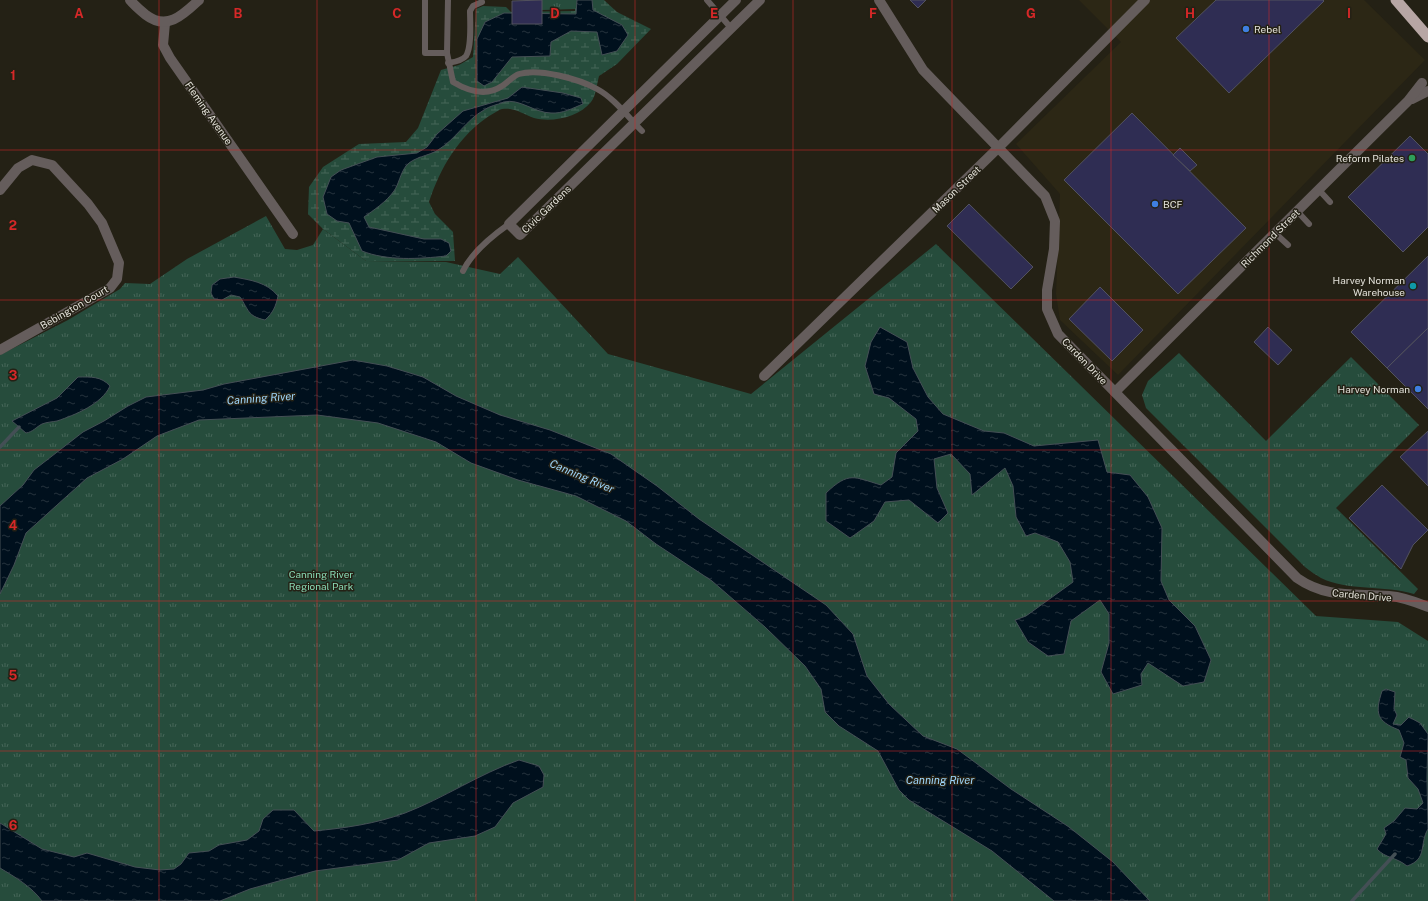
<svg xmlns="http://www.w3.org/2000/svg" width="1428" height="901" viewBox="0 0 1428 901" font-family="'Public Sans',sans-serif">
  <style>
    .built { fill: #2c2715 }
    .grass { fill: url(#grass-tufts) }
    .wetland { fill: url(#wetland-marsh) }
    .water { fill: url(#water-ripples); stroke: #444f55 }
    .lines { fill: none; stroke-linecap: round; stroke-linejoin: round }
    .stream { stroke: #444f55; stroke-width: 3.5 }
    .building { fill: #2f2d53; stroke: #52525f }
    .service { stroke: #655d5c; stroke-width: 6 }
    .minor { stroke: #655d5c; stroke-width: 10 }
    .tertiary { stroke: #655d5c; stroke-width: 10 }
    .trunk { stroke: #b7a6a4; stroke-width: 11 }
    .grid { fill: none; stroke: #d62828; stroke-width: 1; stroke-opacity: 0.55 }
    .shop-dot { fill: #3f7fe0; stroke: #242115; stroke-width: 1.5 }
    .leisure-dot { fill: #2e9e5b; stroke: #242115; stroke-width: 1.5 }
    .culture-dot { fill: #0f9aa8; stroke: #242115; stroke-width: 1.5 }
    .labels { text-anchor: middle; stroke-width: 3; stroke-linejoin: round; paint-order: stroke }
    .poi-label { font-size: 10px; fill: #e3e1d9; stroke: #242115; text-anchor: end }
    .street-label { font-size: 10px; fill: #e3e1d9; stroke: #242115 }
    .park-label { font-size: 10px; fill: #8adbb6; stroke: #242115 }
    .water-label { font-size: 11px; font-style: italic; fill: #9ed5fa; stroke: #242115 }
    .grid-label { font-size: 13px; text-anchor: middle; font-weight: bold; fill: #d62828; stroke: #242115; stroke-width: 3; stroke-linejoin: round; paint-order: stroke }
  </style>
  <defs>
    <pattern id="grass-tufts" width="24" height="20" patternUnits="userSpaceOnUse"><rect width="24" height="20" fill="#264c3c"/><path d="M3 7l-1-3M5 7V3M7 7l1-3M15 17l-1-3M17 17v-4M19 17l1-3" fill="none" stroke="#456658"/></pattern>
    <pattern id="wetland-marsh" width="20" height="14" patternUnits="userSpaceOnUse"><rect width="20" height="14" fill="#264c3c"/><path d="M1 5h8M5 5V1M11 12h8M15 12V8" fill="none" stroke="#456658"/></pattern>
    <pattern id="water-ripples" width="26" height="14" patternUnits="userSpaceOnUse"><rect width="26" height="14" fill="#00101d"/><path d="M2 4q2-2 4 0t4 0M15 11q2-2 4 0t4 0" fill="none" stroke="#25323d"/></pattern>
  </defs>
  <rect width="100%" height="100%" fill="#242115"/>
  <!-- built -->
  <polygon class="built" points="1079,0 1364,0 1425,60 1118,375 1060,320 1056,294 1060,194 1016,144 1121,42"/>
  <!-- grass -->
  <g class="grass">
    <polygon points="512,0 575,0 575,9 542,10 542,0"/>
    <polygon points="266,216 285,249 297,250 313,245 323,229 366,261 446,262 500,274 518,257 608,354 751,394 936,244 1316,616 1398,622 1428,641 1428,901 0,901 0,355 68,320 120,289 125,283 150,284 187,259"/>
    <path d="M1179,353L1266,441L1351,357L1419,425L1336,508L1418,589L1414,594C1385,585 1347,591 1321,578C1316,575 1310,571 1305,567L1146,408L1142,395L1148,381Z"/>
  </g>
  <!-- wetland -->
  <path class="wetland" d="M575,0H604L617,12L651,29L617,64L599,76C597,83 596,96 591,102C579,117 552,123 534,118C523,114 514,107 502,109C498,110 493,114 489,116C459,136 440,168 429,202L435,214L453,232L455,261H366L323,229L308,214L309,187L323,167L359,144L406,142L418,128L441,70L459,65L473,57L476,9L483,6L506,7L511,12L575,11Z"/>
  <!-- water -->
  <g class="water">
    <polygon points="577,0 592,0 593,10 622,25 628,35 617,51 602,55 597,32 571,31 551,42 550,56 512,57 492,82 484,86 477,81 477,39 485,22 504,13 576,14"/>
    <path d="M522,87L563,93L581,98L583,104C573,108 562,114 551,113C535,113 519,98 504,102C497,105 489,106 484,110C466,120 456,139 438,150C429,156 413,157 406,166C400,174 399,184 394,191C386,202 374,210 364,217L369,227L424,239H441L449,243L451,251L446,256C419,259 387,261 362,251L349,223L337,221L327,214L323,197L331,177L341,170L377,157L417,153L427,147L437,134L463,111L508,98Z"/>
    <path d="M234,277C250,280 267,282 278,296C276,306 273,313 265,320C247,316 249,310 240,297L231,295L222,300L214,299L211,293L212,285L220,279Z"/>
    <path d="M880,327L907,342L913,368L928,397L943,414L984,431L1004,433L1034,446L1098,440L1107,472L1130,475L1148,497L1162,528L1161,581L1169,600L1195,626L1211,660L1204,682L1183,686L1148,663L1141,674L1142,685L1113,694L1101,672L1109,643V614L1100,600L1071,621L1064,654L1048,656L1028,642L1015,620L1026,616L1073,582L1070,562L1058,542L1035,533L1026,536L1016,517L1013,486L1005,468L972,495L970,474L951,454L934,459L937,488L948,513L938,523L909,500L885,502L874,521L850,538L826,521V493C849,471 854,477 881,485L892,477L896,453L918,431L916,419L889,398L874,394L865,366L871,342Z"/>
    <polygon points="353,360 387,366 423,377 456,396 500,415 550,430 611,454 657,486 699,519 826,605 853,634 867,676 889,704 923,736 957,749 1011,789 1069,827 1113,862 1150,901 1054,901 992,851 909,800 899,790 878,751 839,726 825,712 821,689 805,666 765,627 712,581 656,544 626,521 576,496 518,480 471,463 436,442 378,423 317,415 199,420 157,436 123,459 87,478 26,533 14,565 0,594 0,506 23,485 34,470 83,432 104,421 128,406 146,397 203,390 224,384"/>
    <path d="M78,377C91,377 101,376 110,386C102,404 75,415 57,421C52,422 47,422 42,424C36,427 33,432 26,433L12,421L57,398Z"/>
    <path d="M1386,689L1395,692L1394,709L1397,715L1393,724L1401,725L1409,717L1420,723L1428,734L1427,778L1428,829C1419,844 1428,859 1407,866C1396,857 1385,858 1377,849L1386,834L1384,828L1394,821L1405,808L1417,809L1423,803L1418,789L1408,778L1406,760L1400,757L1404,743L1399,730C1376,721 1375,713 1382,691Z"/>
    <path d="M519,760L539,766L544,775L543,787L513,803L495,827L475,836L429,843L398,860L315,871L250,889L220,901H42C32,887 15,877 0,868V823L42,849L74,857L87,853L135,867L160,870L174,869L181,864L189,853L209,851L219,845L247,840L259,831L263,819L273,810H294L314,831C345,828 375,824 405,813C444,798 479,774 519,760Z"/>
  </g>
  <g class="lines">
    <!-- stream -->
    <g class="stream">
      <polyline points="0,447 19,427"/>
      <polyline points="1352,901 1395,854"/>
    </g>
  </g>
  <!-- building -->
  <g class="building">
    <polygon points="542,0 542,24 512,24 512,1"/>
    <polygon points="910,0 926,0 918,8"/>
    <polygon points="1216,0 1323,0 1324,1 1229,93 1176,38"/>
    <polygon points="1132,113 1246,228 1178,294 1064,180"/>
    <polygon points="1410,136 1428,154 1428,227 1403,252 1348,197"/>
    <polygon points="1180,148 1197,165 1190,171 1173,155"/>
    <polygon points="969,204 1033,267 1011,289 947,226"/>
    <polygon points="1428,256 1428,328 1387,368 1351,332"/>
    <polygon points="1100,287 1143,330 1112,361 1069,319"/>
    <polygon points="1268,327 1292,350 1278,365 1254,342"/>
    <polygon points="1428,328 1428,409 1387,368"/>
    <polygon points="1428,431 1428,486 1400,457"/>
    <polygon points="1382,485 1428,530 1413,545 1401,569 1349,518"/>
  </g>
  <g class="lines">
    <!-- service -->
    <g class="service">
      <polyline points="425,0 425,53 447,53 448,0"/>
      <polyline points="707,0 731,28"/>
      <path d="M447,53L453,82C468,91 486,97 502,86C507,83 513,76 519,74C539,68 579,79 597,89C614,98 628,117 642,131"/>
      <path d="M448,63C454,62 462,61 466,56C472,47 470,21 470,11L473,6L482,2"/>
      <polyline points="1319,190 1330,202"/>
      <polyline points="1297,211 1309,224"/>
      <polyline points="1275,233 1288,245"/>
      <path d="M463,271C472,252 492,236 509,224"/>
    </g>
    <!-- minor -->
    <g class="minor">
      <polyline points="736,0 509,224 520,235 760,0"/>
      <polyline points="165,23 163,45 170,58 293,234"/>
      <polyline points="1412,99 1428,91"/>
      <polyline points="0,190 18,168 32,160 52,165 88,204 102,223 119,263 117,279 110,288 0,350"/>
      <polyline points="764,376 998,148 1145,0"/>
      <polyline points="1115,392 1408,101 1422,83"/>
    </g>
    <!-- tertiary -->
    <g class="tertiary">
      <path d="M130,0C135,6 140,10 146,15C167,31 183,15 199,0"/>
      <path d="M879,0L923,70L1045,196L1055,221L1054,249L1047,290V309L1058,334L1297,578C1327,599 1355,593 1389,596C1402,597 1416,602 1428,607"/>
    </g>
    <!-- trunk -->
    <polyline class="trunk" points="1396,0 1428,37"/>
  </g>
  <!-- grid -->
  <path class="grid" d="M159,0V901M317,0V901M476,0V901M635,0V901M793,0V901M952,0V901M1111,0V901M1269,0V901M0,150H1428M0,300H1428M0,450H1428M0,601H1428M0,751H1428"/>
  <!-- markers -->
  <g class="shop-dot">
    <circle cx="1246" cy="29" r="4"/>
    <circle cx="1155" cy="204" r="4"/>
    <circle cx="1418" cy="389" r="4"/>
  </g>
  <circle class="leisure-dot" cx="1412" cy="158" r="4"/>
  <circle class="culture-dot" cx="1413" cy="286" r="4"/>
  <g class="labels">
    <!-- poi labels -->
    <g class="poi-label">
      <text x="1254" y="33" text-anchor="start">Rebel</text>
      <text x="1404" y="162">Reform Pilates</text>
      <text x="1163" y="208" text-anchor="start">BCF</text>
      <text x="1405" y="284">Harvey Norman<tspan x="1405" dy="12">Warehouse</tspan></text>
      <text x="1410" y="393">Harvey Norman</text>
    </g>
    <!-- street labels -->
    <g class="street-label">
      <text transform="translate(209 113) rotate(55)" y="4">Fleming Avenue</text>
      <text transform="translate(956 189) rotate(-44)" y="4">Mason Street</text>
      <text transform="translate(546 209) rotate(-44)" y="4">Civic Gardens</text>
      <text transform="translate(1270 238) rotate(-45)" y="4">Richmond Street</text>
      <text transform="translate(74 307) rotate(-30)" y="4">Bebington Court</text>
      <text transform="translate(1085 361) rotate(46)" y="4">Carden Drive</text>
      <text transform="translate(1362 595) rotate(5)" y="4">Carden Drive</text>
    </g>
    <!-- park labels -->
    <g class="park-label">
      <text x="321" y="578">Canning River<tspan x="321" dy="12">Regional Park</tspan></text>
    </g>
    <!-- water labels -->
    <g class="water-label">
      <text transform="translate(261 398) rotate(-4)" y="4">Canning River</text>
      <text transform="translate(582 476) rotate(23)" y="4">Canning River</text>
      <text x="940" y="784">Canning River</text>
    </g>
  </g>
  <g class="grid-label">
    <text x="79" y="18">A</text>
    <text x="238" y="18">B</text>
    <text x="397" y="18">C</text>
    <text x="555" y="18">D</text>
    <text x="714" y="18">E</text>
    <text x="873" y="18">F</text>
    <text x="1031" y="18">G</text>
    <text x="1190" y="18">H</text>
    <text x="1349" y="18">I</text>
    <text x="13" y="80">1</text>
    <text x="13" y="230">2</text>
    <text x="13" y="380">3</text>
    <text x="13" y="530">4</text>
    <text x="13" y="680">5</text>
    <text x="13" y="830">6</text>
  </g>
</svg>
